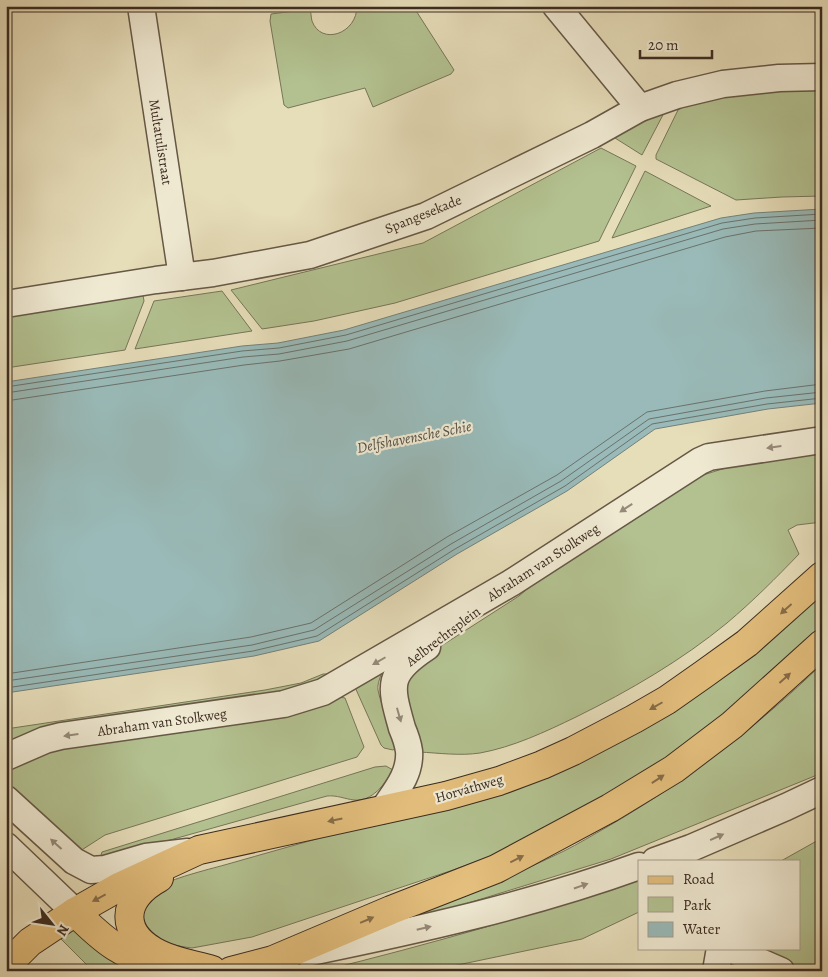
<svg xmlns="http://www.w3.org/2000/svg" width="828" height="977" viewBox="0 0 828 977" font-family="Alegreya,serif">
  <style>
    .green { fill: #b3c190; stroke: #777658 }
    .water { fill: #99bab8; stroke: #73817b }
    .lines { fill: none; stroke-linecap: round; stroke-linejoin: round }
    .shore { stroke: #6a726c; stroke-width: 1 }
    .minor-casing { stroke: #665846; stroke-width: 29 }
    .major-casing { stroke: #3b2b20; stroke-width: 30 }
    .minor { stroke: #efe9d2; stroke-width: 26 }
    .major { stroke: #e3be7c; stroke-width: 28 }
    .oneway { fill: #958a79 }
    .oneway2 { fill: #876d49 }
    .labels { text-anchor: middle; stroke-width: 4.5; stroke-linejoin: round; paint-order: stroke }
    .street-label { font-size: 14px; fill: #3b2b20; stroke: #efe9d2 }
    .water-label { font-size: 15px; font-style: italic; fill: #524f46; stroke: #efe9d2 }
  </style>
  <rect width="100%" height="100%" fill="#e6ddb9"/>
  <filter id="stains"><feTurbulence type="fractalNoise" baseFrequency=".004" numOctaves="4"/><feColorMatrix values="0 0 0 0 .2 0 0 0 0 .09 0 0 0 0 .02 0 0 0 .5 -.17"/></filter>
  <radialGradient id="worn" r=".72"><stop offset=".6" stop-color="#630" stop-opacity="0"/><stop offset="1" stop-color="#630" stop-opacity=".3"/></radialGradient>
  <!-- green -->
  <g class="green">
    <path d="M357,6H405L407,8L413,6L454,70L451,74L373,107L365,88L288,108L284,105L270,21L271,14L310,9C311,12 311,17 312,21C321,46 357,34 357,6Z"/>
    <polygon points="822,88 822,196 782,197 736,200 656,159 656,155 678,110 683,106 760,90"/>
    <polygon points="665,111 642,155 615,138 616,134 625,128"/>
    <polygon points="601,148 636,166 599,241 395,303 314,321 262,329 231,290 423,243"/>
    <polygon points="645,171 711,206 612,238"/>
    <polygon points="222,291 252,331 135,349 154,301"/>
    <polygon points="143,295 144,301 125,350 6,368 6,316"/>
    <path d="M822,452V522L797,525L788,530L799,554C776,578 753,601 727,623C682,660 629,691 576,717C545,732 513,747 480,753C460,756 439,753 419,752L407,711L406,683L421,659L519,596L560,561L700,476L735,465Z"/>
    <path d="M822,594V624L791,657L737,705L683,746L631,782L513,848L453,870L252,937L192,948C177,946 162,944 151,932C134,911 146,899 163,885C173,878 214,868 228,864C299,844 369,823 442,808L754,652L797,617Z"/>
    <path d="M822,664V773L611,859L423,917L421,913C469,893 517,874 564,851C578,844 593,835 607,827C685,782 757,727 822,664Z"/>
    <path d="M382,670C381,677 377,683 378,690C381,710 397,727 396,748L393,750L384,748L381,745L354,685Z"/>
    <polygon points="323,674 328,674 330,682 6,747 6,729 265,690 301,683"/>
    <polygon points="340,697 345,698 364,747 357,757 105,835 77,853 6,789 6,768 35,753"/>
    <path d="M386,766L393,770C385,784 372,802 354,800C345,799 337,795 327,796L113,856L107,857L101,855L102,852L375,767Z"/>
    <polygon points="822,838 822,971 807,971 751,948 799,948 799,861 781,861"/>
    <path d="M639,880V912L582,939L429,971H321C428,945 534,914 639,880Z"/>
    <polygon points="74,928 147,971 93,971 60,938"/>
  </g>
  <!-- water -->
  <polygon class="water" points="822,209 822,403 768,409 655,429 567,491 457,554 319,641 254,656 6,693 6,382 242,346 278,343 344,330 721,218 754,213"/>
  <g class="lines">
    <!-- shore -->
    <g class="shore">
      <polyline points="6,387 242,351 279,348 346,335 722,223 755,218 822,214"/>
      <polyline points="6,393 243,357 279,354 347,341 723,229 755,224 822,220"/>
      <polyline points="6,401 244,365 280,361 349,349 725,237 756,231 822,228"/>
      <polyline points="6,674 251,637 311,623 447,537 557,475 647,412 765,391 822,384"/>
      <polyline points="6,681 252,645 314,630 451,544 561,481 649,419 766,398 822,392"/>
      <polyline points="6,688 253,651 317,636 455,549 565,486 652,424 767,404 822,398"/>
    </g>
    <!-- minor casing -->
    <g class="minor-casing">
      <g id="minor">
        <polyline points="141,6 182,277"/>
        <polyline points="556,6 640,108"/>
        <polyline points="6,304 156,280 213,273 310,255 426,216 592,135 640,108 677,95 723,84 779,78 822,77"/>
        <polyline points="6,757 45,740 61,736 284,704 323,692 511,583 700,461 709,457 822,440"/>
        <polyline points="6,799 74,861 91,870 105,869 146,857 188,852"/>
        <path d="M383,810C395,792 411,774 409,751C408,744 405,735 402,728C390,685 386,674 427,647"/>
        <polyline points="6,846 75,912"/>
        <polyline points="655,861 691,848 786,807 822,790"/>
        <polyline points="728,948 781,971"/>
        <path d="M306,953C419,930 531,905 639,866"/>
        <polyline points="716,971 720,948"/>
      </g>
    </g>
    <!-- major casing -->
    <g class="major-casing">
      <g id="major">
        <path d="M159,878C120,899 119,934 159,954C175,962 195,965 212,970"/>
        <path d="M75,912C104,941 123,957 164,966"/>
        <polyline points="6,966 30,942 75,912 119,887 199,850 446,796 499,781 542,765 573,751 634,719 667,700 704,674 747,643 822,576"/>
        <polyline points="231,971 273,960 391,910 496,869 610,808 674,769 732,725 822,644"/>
      </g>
    </g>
    <!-- minor -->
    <use href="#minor" class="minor"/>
    <!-- major -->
    <use href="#major" class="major"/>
  </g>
  <!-- one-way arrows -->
  <defs><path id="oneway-solid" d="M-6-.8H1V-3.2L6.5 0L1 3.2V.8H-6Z" transform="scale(1.25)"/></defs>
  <g class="oneway">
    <use href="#oneway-solid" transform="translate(774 447) rotate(172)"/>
    <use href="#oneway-solid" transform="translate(626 508) rotate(147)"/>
    <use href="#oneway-solid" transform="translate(379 661) rotate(150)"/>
    <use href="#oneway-solid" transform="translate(399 715) rotate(74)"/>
    <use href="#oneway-solid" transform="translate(71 735) rotate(172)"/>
    <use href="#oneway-solid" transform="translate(717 837) rotate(-24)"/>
    <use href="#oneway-solid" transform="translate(56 844) rotate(-138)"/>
    <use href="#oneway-solid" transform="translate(581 886) rotate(-19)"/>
    <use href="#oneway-solid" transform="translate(424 928) rotate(-13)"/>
  </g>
  <g class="oneway2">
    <use href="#oneway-solid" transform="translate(786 609) rotate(138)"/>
    <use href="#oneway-solid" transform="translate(785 678) rotate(-42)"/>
    <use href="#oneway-solid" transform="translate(656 706) rotate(150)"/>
    <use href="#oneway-solid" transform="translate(658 779) rotate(-34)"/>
    <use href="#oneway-solid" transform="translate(335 820) rotate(168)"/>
    <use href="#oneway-solid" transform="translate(517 859) rotate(-27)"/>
    <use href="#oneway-solid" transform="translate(99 898) rotate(152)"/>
    <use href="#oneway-solid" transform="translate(367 920) rotate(-23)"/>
  </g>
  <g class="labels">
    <!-- street labels -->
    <g class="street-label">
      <text transform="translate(161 142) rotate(81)" y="5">Multatulistraat</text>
      <text transform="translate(423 214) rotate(-22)" y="5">Spangesekade</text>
      <text transform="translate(543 562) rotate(-33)" y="5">Abraham van Stolkweg</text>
      <text transform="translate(443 636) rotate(-37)" y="5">Aelbrechtsplein</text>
      <text transform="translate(162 722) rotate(-8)" y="5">Abraham van Stolkweg</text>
      <text transform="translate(469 788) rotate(-16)" y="5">Horváthweg</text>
    </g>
    <!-- water labels -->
    <g class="water-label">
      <text transform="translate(414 437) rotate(-11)" y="5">Delfshavensche Schie</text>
    </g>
  </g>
  <!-- margin -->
  <rect width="828" height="977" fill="none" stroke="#e6ddb9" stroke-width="25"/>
  <rect x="8" y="8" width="813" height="962" fill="none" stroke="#3b2b20" stroke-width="2.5"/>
  <rect x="12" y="12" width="803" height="952" fill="none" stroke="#3b2b20"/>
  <!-- legend -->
  <rect x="638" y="860" width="162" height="90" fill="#efe9d2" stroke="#a79d8b"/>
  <rect x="648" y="876" width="25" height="8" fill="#e3be7c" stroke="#a79d8b"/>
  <text x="683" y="884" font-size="15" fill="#3b2b20">Road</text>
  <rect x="648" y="897" width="25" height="15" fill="#b3c190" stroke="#a79d8b"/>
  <text x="683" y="910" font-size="15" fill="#3b2b20">Park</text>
  <rect x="648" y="922" width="25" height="15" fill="#99bab8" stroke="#a79d8b"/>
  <text x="683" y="934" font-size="15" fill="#3b2b20">Water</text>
  <!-- north arrow -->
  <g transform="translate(52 924) rotate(120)" stroke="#efe9d2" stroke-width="4" paint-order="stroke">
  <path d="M0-4L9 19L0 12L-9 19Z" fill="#3b2b20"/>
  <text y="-8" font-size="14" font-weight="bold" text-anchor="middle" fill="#3b2b20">N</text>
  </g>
  <!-- scale -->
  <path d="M640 50v8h72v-8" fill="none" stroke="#3b2b20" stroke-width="2.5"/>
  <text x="648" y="50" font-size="15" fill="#3b2b20" stroke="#efe9d2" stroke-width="4" paint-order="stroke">20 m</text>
  <rect width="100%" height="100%" filter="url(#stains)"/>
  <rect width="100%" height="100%" fill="url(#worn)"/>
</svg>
